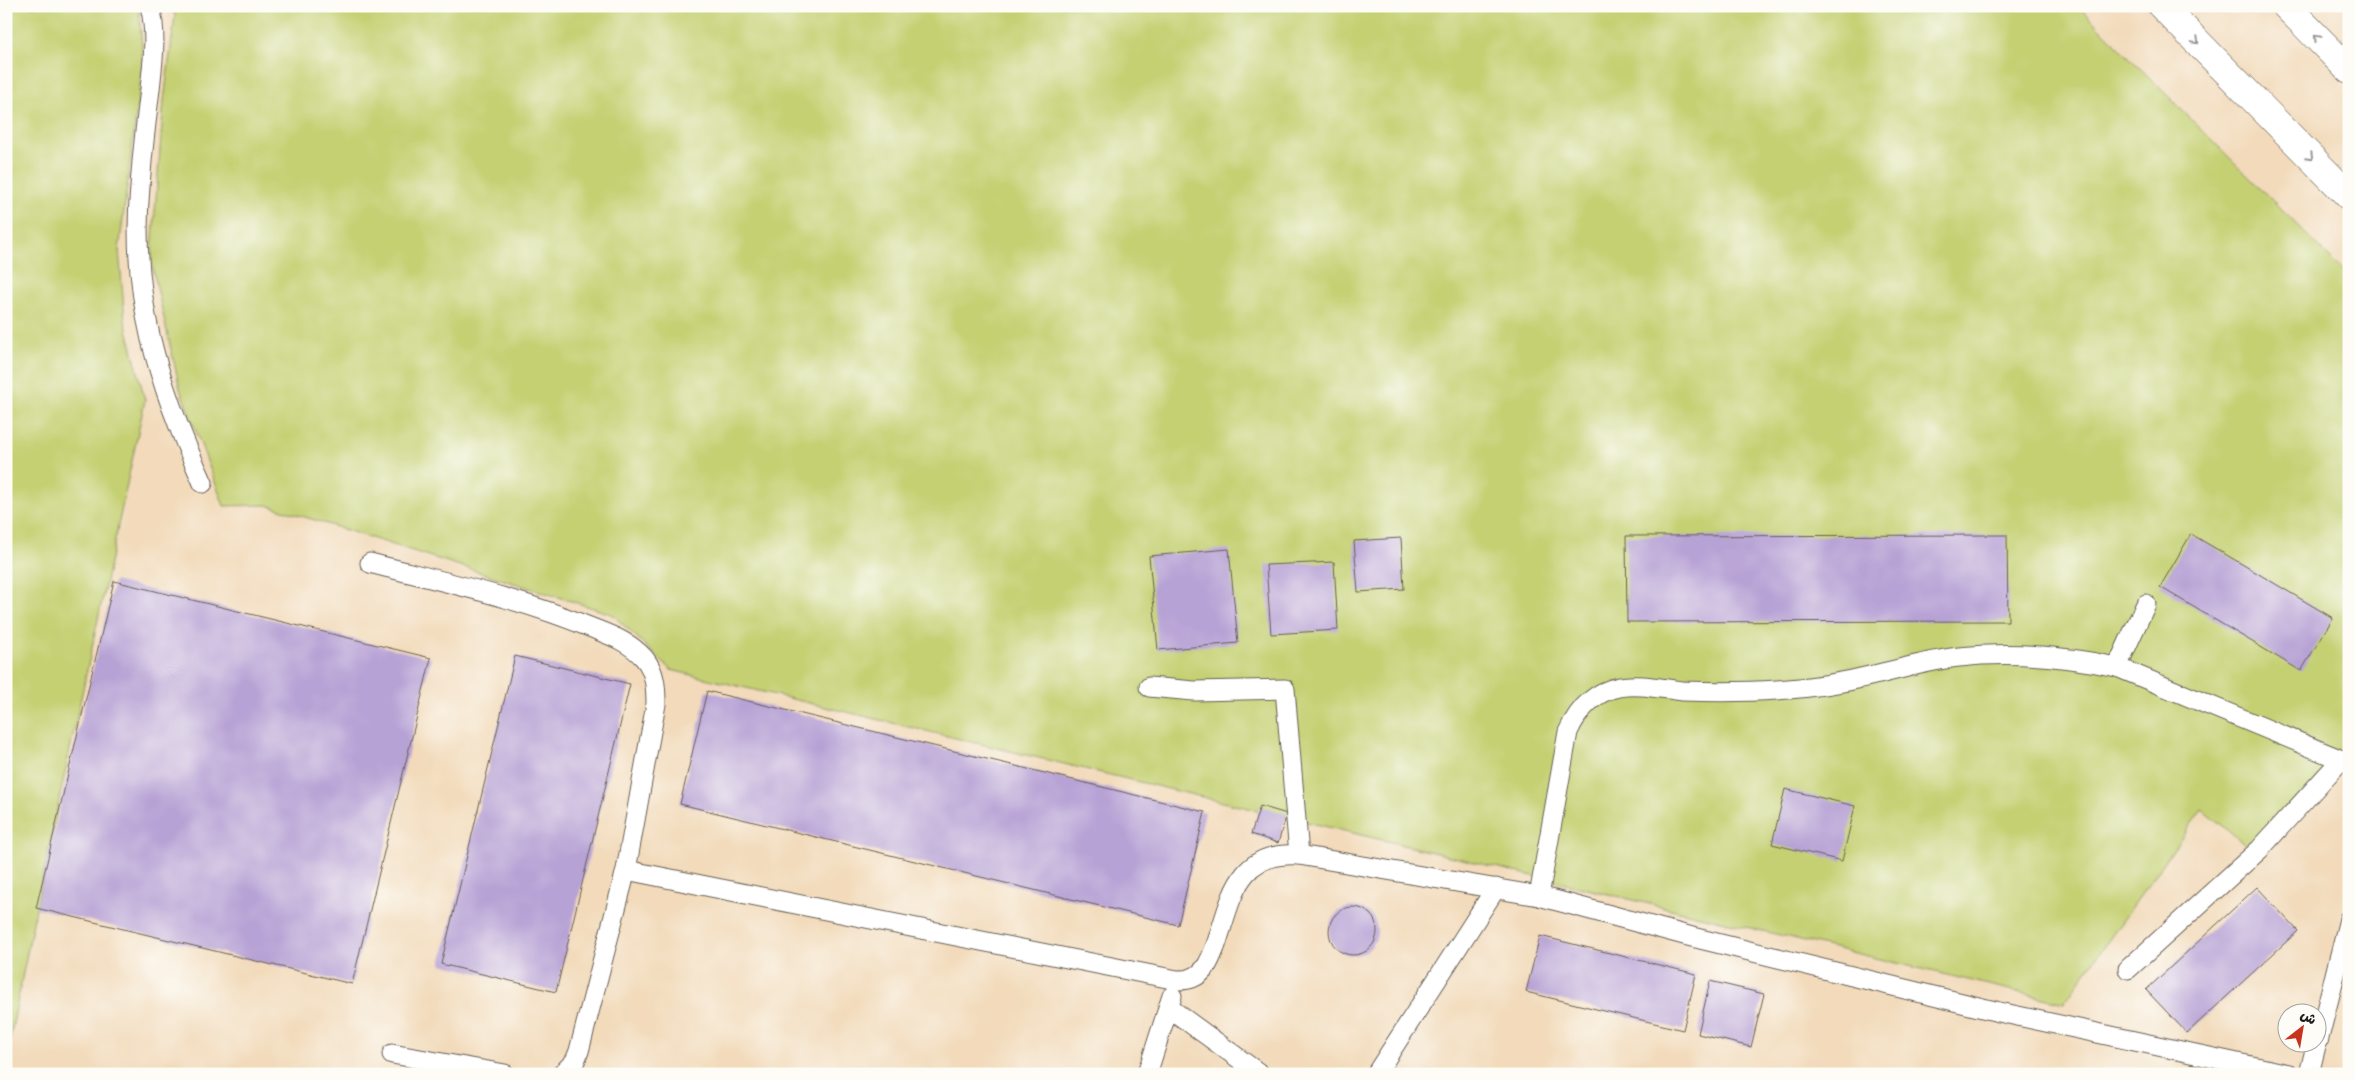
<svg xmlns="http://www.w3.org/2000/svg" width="2355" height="1080" viewBox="0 0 2355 1080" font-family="'Shantell Sans','Playpen Sans Arabic',sans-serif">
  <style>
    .green { fill: #c4d072; stroke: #707647 }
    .building { fill: #b7a2d5 }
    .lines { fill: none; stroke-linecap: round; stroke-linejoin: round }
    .lane-casing { stroke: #675e53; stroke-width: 21 }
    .primary-casing { stroke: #675e53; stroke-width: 29 }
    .lane { stroke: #fff; stroke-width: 19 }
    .primary { stroke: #fff; stroke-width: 28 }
    .oneway { stroke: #999 }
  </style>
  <rect width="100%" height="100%" fill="#fdfcf7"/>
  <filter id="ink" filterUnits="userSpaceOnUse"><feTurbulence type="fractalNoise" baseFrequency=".02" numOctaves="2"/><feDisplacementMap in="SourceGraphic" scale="10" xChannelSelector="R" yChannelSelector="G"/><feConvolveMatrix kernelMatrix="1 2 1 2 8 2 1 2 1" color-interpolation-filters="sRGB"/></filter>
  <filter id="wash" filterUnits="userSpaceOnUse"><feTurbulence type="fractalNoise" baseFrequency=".0096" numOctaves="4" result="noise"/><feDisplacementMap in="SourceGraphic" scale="20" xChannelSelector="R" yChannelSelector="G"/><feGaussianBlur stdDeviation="1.12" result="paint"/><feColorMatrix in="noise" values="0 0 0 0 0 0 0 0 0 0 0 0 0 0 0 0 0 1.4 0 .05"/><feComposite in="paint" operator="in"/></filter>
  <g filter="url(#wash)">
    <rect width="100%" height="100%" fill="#f2daba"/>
    <!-- green -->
    <g class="green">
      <polygon points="6,6 137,6 139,9 143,60 119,250 125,321 145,400 36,908 6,1059"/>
      <polygon points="172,6 2078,6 2349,277 2349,754 2261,857 2202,809 2064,1003 671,670 612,614 267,505 224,506 180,389 151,261 164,100 175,16"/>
    </g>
    <g id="blocks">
      <!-- building -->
      <g class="building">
        <polygon points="2191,534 2333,618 2301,671 2160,587"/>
        <polygon points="2007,535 2008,621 1627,622 1626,536"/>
        <polygon points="1401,538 1404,589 1358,592 1354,541"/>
        <polygon points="1229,549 1238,643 1158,650 1149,556"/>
        <polygon points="1334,562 1338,630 1271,634 1266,565"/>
        <polygon points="114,581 431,658 352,984 36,908"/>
        <polygon points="515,656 630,684 556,992 441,964"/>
        <polygon points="707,691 1205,812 1178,925 680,804"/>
        <polygon points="1785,789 1855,806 1842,861 1772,844"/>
        <polygon points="1260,806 1287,814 1278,843 1251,834"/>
        <polygon points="2257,887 2298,931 2187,1033 2146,990"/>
        <circle cx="1353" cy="931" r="24"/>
        <polygon points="1540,936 1696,974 1683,1030 1526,992"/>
        <polygon points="1710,981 1764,994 1751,1047 1698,1034"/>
      </g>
    </g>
  </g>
  <g filter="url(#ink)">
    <use href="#blocks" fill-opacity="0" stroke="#675e53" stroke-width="1"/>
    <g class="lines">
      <!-- lane casing -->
      <g class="lane-casing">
        <g id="lane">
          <path d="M150,6C157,34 153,61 150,89C146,122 142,154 140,187C130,296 158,385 203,483"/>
          <path d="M370,563C444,582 520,598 592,628C610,635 630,642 644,658C655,671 656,687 656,704L626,870L579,1051L575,1061L562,1074"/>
          <polyline points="2117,667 2146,604"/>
          <polyline points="1149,687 1194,691 1285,689 1299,855"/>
          <path d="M626,870L1177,980C1182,980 1188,980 1192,978C1206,973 1211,958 1216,945C1232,898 1237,850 1299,855L1539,896L1692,937L1999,1012L2289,1074"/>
          <path d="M1539,896L1568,732C1578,710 1593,692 1619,687C1640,683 1662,689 1683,691C1714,692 1746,692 1777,690C1810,688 1843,683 1874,675C1902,669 1930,660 1959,657C2012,651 2064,656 2117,667L2349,763"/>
          <polyline points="2128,969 2260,849 2341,760"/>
          <polyline points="1168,1007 1260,1074"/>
          <polyline points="2318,1042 2349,919"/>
          <polyline points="392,1054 505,1074"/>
          <polyline points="1147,1074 1172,996"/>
          <polyline points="1376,1074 1496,888"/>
          <polyline points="2309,1074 2317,1042"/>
        </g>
      </g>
      <!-- primary casing -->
      <g class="primary-casing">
        <g id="primary">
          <polyline points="2162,6 2349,196"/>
          <polyline points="2286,6 2349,70"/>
        </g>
      </g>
      <!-- lane -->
      <use href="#lane" class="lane"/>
      <!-- primary -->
      <use href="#primary" class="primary"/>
    </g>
    <!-- one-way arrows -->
    <defs><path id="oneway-chevron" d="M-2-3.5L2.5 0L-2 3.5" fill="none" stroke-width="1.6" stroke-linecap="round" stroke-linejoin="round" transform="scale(1.25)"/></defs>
    <g class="oneway">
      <use href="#oneway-chevron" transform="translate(2317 38) rotate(-135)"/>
      <use href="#oneway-chevron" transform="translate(2196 41) rotate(45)"/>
      <use href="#oneway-chevron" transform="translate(2310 157) rotate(45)"/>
    </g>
  </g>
  <!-- margin -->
  <rect width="2355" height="1080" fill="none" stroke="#fdfcf7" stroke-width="25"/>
  <!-- north arrow -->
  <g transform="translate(2302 1028) rotate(31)"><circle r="24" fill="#fdfcf7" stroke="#a3a29f"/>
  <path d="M0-4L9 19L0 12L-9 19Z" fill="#c8321e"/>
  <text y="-8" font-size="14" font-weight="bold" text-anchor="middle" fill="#1c1c1c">ش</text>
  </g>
</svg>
